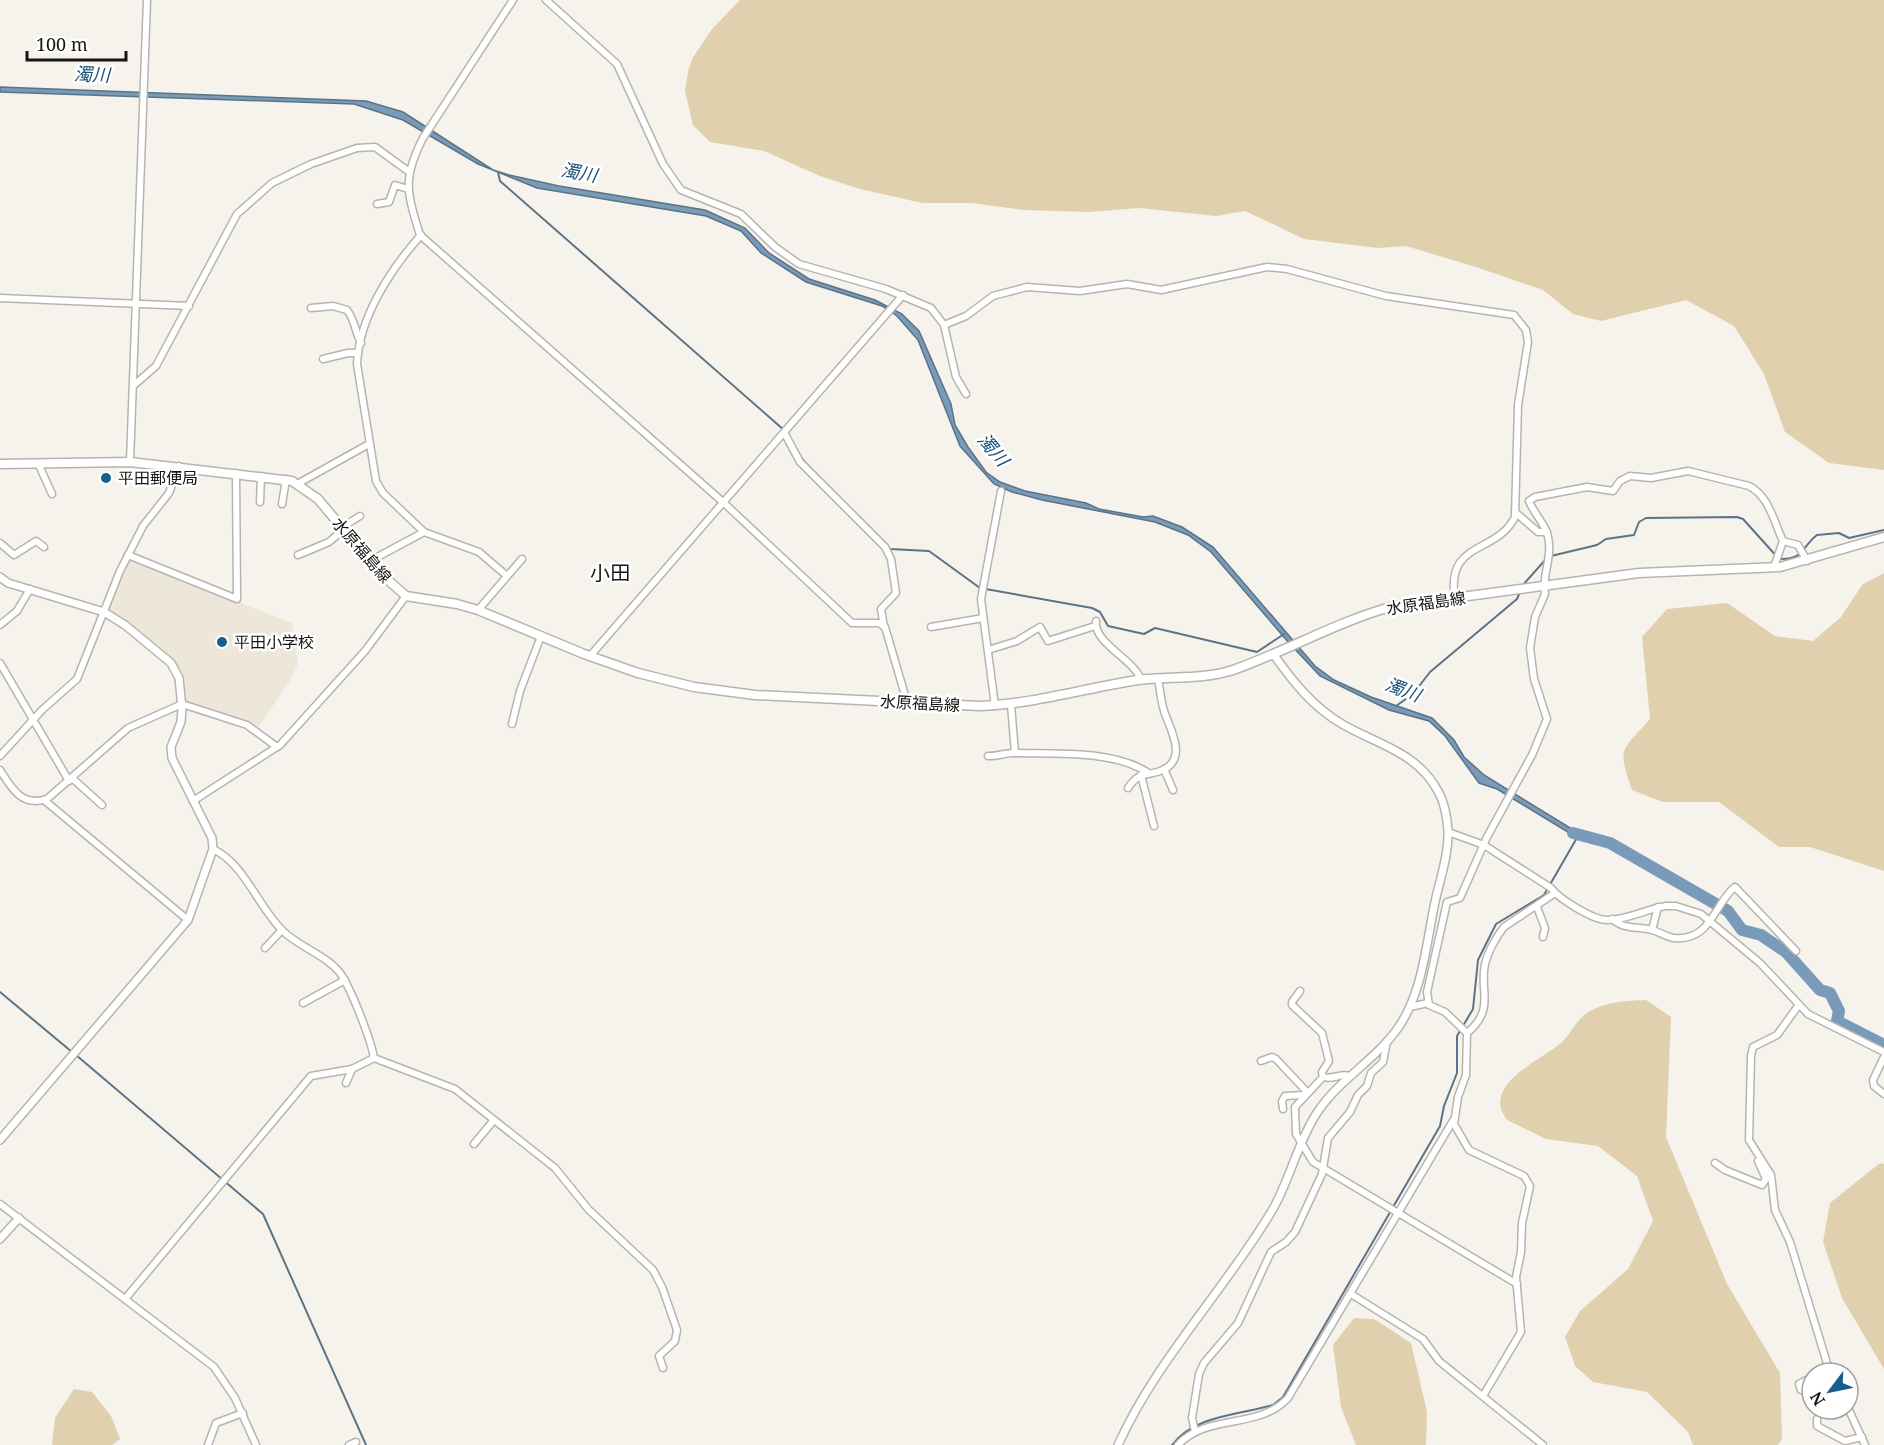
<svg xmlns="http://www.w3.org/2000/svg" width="1884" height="1445" viewBox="0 0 1884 1445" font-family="'Noto Serif','Noto Sans JP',serif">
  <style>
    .built { fill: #ede7da }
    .green { fill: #e1d0ad }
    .water { fill: #799bb9; stroke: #5b7387; stroke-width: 1.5 }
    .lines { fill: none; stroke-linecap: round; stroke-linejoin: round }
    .stream { stroke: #5b7387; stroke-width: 2 }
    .river { stroke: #799bb9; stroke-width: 12 }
    .minor-casing { stroke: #b7b4af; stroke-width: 9 }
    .tertiary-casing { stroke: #b7b4af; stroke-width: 10 }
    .secondary-casing { stroke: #b7b4af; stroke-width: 11 }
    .minor { stroke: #fff; stroke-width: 6 }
    .tertiary { stroke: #fff; stroke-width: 7 }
    .secondary { stroke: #fff; stroke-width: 8 }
    .poi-dot { fill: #165e92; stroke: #fff; stroke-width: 2 }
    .labels { text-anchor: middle; stroke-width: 5; stroke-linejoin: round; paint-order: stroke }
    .poi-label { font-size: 16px; fill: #161513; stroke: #fff; text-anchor: start }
    .street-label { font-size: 16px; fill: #161513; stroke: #fff }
    .water-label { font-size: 18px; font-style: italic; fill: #1a5079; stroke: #fff }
    .quarter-label { font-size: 20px; fill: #161513; stroke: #fff }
  </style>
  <rect width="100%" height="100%" fill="#f6f3ed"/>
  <!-- built -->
  <polygon class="built" points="129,559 292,623 298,664 290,681 257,729 185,702 182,676 173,662 108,610"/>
  <!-- green -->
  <g class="green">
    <polygon points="740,0 1884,0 1884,470 1829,463 1785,432 1764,374 1734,326 1686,300 1601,321 1573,314 1543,290 1479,268 1406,246 1378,248 1304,239 1245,211 1216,216 1139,208 1089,212 1023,210 972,203 922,203 860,189 820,176 764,151 710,142 693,125 685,91 688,72 692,59 712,29"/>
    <path d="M1884,573V871L1810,847H1779L1719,802H1663L1632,790C1617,747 1621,752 1650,719L1642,637L1667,609L1727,603L1775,636L1813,641L1841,617L1862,585Z"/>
    <path d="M1646,1000L1671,1017L1666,1137L1727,1284L1780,1373L1782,1439L1778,1445H1693L1688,1432L1647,1392L1593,1382L1575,1366L1565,1337L1580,1311L1628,1269L1653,1221L1637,1176L1598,1146L1546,1139L1507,1120C1480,1085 1540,1061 1561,1043C1573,1032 1576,1018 1592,1010C1611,1001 1626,1001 1646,1000Z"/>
    <polygon points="1880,1163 1884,1164 1884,1369 1842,1298 1823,1242 1830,1203"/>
    <polygon points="1354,1318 1374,1319 1411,1343 1427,1412 1426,1445 1356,1445 1341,1407 1333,1345"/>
    <polygon points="74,1389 92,1392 111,1416 120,1439 112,1445 52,1445 55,1418"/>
  </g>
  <!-- water -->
  <polygon class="water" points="0,87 366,101 403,112 493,170 509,175 559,186 705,210 745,228 769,253 809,279 875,300 902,314 919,331 951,404 955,425 968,447 986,472 1000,482 1025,491 1086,503 1099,509 1143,517 1153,516 1182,527 1213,547 1315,666 1334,680 1371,697 1432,718 1454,740 1464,757 1484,775 1588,839 1576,837 1497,789 1479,783 1445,736 1429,721 1389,710 1320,676 1289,643 1211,552 1188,535 1155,522 1042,500 1012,492 994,484 960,446 918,340 897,316 882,306 806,282 761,253 741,231 706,216 537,188 478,164 403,120 354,104 0,92"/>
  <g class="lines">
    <!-- stream -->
    <g class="stream">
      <polyline points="498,172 500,181 784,430"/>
      <polyline points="791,440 803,460 818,476"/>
      <polyline points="887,546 890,549 929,551 980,588 1092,608 1100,612 1108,626 1144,634 1155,628 1257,652 1284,634"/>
      <path d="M1551,556L1597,545L1606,539L1634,535L1639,522L1646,518L1737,517L1743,519L1779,559C1805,560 1801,547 1817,535L1839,533L1849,538L1884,530"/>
      <polyline points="1522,586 1546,559"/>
      <polyline points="1396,706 1413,694 1430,672 1517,599 1520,592"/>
      <polyline points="0,992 72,1052"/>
      <polyline points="76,1055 263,1214 366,1445"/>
      <path d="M1172,1445C1195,1415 1239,1415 1273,1405L1283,1397L1440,1126L1444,1106L1457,1073V1036L1473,1009L1478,960L1496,924L1544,895L1578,836"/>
    </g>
    <!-- river -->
    <polyline class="river" points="1573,833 1610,843 1728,911 1742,930 1761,935 1786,952 1820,990 1830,993 1839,1011 1837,1021 1884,1045"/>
    <!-- minor casing -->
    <g class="minor-casing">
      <g id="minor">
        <path d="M513,0L423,138C402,179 407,193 420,235L724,503L852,623H879L885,627L907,702"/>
        <polyline points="546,0 617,64 663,164 681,190 741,214 775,247 799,264 886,289 931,308 944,325 956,377 966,394"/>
        <polyline points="377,204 389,202 395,185 408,189"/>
        <path d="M421,235C391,269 359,317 357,364L376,481L383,493L424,532L479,552L507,576"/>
        <polyline points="0,298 189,306"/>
        <path d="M311,308L333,306L347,310C355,320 355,332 361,343"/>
        <path d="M944,325L966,316L993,296L1027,287L1080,291L1127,284L1161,290L1267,267L1287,269L1386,296L1514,315L1526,330L1528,342L1518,405L1515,517C1496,555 1445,540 1455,599"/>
        <polyline points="323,359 348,353 358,353"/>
        <polyline points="133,386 156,366 237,214 272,183 311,164 357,148 375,147 408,171"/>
        <polyline points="785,434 800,462 885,547 891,559 896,593 881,609 884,627"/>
        <polyline points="130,462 147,0"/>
        <polyline points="38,463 52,494"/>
        <polyline points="299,483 369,444"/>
        <polyline points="260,502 261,476"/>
        <polyline points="282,504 286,479"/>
        <polyline points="1515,512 1538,532 1547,532"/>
        <polyline points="342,527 360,516"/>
        <polyline points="1783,541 1798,545 1807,561"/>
        <polyline points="0,543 14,555 36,541 44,547"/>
        <polyline points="128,555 237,599 236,473"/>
        <polyline points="298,555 329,542 344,529"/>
        <polyline points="370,561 424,532"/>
        <polyline points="478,610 522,559"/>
        <path d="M1096,621C1093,643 1134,659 1141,680"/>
        <polyline points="0,625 17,611 30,589"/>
        <polyline points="931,627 983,618"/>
        <polyline points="988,650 1017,641 1040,627 1048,641 1095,626"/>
        <polyline points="590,656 903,295"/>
        <polyline points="0,663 69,781"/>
        <polyline points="1011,705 1015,753"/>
        <polyline points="995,706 981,599 1001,491"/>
        <polyline points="512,724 520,691 541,636"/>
        <polyline points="0,756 42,710 77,679 120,571 143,526 169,493 179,466"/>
        <path d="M988,756C998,757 1005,752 1015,753C1055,754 1112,750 1147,772"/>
        <polyline points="1164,769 1173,790"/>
        <path d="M0,770C12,789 22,807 47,799L128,728L182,704L247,725L277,747"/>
        <polyline points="1141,775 1154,826"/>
        <polyline points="72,778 102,805"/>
        <path d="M1128,788C1140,770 1147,777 1163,770C1188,758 1170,729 1164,711C1161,701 1160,690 1158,679"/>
        <polyline points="44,800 188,920"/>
        <polyline points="193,801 280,745 365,651 406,596"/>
        <path d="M1448,832L1484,845L1551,888C1559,899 1593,920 1607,920C1626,920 1647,909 1666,906H1676L1701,914L1760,963L1808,1014L1884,1052"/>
        <path d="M213,849C246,865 258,908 284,932C301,948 326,955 340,973C351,988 371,1040 374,1058L455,1089L555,1168L589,1210L653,1270L662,1287L677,1330L675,1341L659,1356L663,1368"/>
        <polyline points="1537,907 1545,928 1543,937"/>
        <path d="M1612,919C1625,930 1637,926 1652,930C1660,932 1666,937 1674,938C1711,942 1715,902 1735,887L1796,951"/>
        <polyline points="1652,930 1658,907"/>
        <polyline points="265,948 282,930"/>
        <polyline points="1300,991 1292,1002 1292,1005 1322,1033 1329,1061 1322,1072 1323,1077"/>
        <polyline points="303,1003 345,980"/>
        <polyline points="1798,1006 1777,1035 1753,1047 1751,1056 1749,1140 1771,1175 1775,1210 1790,1242 1830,1373"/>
        <polyline points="1410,1007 1428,1003"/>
        <path d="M1467,1033L1445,1012L1429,1005L1427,992L1447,902L1460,898L1487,837L1532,755L1547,719L1534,679L1530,648L1535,617L1545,594C1542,576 1551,561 1549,543C1548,526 1535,516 1529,501L1535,497L1587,487L1613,491L1620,481L1630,476L1651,478L1688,471L1749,486C1769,496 1774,522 1783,541L1774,567"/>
        <polyline points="1884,1057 1873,1080 1874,1086 1884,1094"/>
        <polyline points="1261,1061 1272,1057 1276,1059 1307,1092"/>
        <path d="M1350,1076C1340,1073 1333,1080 1323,1077L1295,1107L1296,1134L1313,1162L1517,1284"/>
        <polyline points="346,1083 352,1069"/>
        <polyline points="1283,1109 1282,1101 1285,1096 1304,1095"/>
        <polyline points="474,1144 494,1120"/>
        <polyline points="1715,1163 1725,1170 1762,1185 1766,1179 1758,1161"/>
        <polyline points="0,1204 214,1367 235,1398 256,1445"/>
        <polyline points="1351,1294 1423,1339 1439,1361 1543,1445"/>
        <polyline points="125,1299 311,1076 352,1069 374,1058"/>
        <polyline points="1817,1373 1827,1365"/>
        <polyline points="1801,1390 1799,1384 1812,1377"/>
        <path d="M1483,1396L1521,1332L1516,1277L1521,1252L1522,1223L1530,1186L1524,1176L1469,1150L1454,1124L1458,1097L1466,1075L1467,1033C1496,1009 1479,990 1485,964C1488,952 1496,937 1504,927L1555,893"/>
        <polyline points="1848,1408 1865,1445"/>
        <polyline points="1817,1419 1817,1426 1845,1441 1862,1437"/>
        <polyline points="1195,1431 1192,1418 1199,1374 1204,1363 1238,1323 1271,1252 1286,1242 1295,1232 1322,1174 1328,1138 1350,1112 1358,1095 1367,1086 1371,1073 1383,1062 1387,1041"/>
        <polyline points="208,1445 216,1423 243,1413"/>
        <polyline points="349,1445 356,1442"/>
        <path d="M1178,1445C1207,1413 1259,1430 1288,1398L1454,1119"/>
      </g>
    </g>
    <!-- tertiary casing -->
    <g class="tertiary-casing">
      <g id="tertiary">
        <polyline points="0,577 8,583 104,612 125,625 171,663 179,678 182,708 181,722 171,747 172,758 212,838 213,849 188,920 0,1140"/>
        <polyline points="0,1239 19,1218"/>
        <path d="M1118,1445C1157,1359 1225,1290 1273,1209C1290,1179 1297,1145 1315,1116C1336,1081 1375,1061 1398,1028C1423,992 1426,944 1435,902C1440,879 1449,854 1448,830C1447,818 1445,804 1439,793C1418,752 1378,745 1342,724C1313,707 1293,682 1274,655"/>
      </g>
    </g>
    <!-- secondary casing -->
    <g class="secondary-casing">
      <path id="secondary" d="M0,464L130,462L292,481L318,499L380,573L406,596L457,604L478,610L584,654L638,673L694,687L755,695L980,706C1034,704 1085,688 1138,680C1169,676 1202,680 1233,670C1287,651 1338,621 1394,606L1639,573L1780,567L1884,537"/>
    </g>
    <!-- minor -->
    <use href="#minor" class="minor"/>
    <!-- tertiary -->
    <use href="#tertiary" class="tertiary"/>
    <!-- secondary -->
    <use href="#secondary" class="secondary"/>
  </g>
  <!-- markers -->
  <g class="poi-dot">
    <circle cx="106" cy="478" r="6"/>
    <circle cx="222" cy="642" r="6"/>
  </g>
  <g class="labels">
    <!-- poi labels -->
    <g class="poi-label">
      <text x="118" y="484">平田郵便局</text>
      <text x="234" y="648">平田小学校</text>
    </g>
    <!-- street labels -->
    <g class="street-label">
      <text transform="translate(362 550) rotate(49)" y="6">水原福島線</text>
      <text transform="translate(1426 603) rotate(-8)" y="6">水原福島線</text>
      <text transform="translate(920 703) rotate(3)" y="6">水原福島線</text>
    </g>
    <!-- water labels -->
    <g class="water-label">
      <text transform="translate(92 75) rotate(2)" y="6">濁川</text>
      <text transform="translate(579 173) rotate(10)" y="6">濁川</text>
      <text transform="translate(993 450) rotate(50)" y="6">濁川</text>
      <text transform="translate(1403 690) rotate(21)" y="6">濁川</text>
    </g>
    <!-- quarter labels -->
    <g class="quarter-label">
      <text x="610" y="580">小田</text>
    </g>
  </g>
  <!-- north arrow -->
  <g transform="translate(1830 1391) rotate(238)"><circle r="28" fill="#ffffff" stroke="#a2a1a1" stroke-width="1.5"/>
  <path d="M0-4.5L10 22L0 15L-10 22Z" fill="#165e92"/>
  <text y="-9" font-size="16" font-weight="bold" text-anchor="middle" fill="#161513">N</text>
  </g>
  <!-- scale -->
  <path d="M27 51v9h99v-9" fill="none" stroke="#161513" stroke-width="3"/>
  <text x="36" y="51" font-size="18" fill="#161513" stroke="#ffffff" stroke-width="4.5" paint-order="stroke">100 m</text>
</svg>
